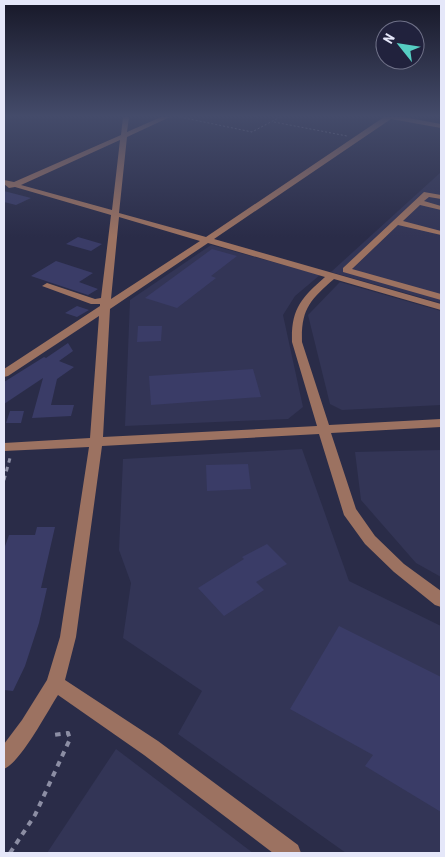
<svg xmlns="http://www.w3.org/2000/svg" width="445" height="857" viewBox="0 0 445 857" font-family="'Roboto Condensed',sans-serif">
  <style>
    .built { fill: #333556 }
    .building { fill: #3a3c67 }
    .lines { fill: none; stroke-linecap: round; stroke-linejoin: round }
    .path-far2 { stroke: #8c8ea4; stroke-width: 1; stroke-dasharray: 2 2; stroke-linecap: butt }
    .path-far1 { stroke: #8c8ea4; stroke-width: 3; stroke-dasharray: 4.5 4.5; stroke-linecap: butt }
    .path { stroke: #8c8ea4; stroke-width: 4; stroke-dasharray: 5.5 5.5; stroke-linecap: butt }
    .minor { fill: #9c7261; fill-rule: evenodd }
  </style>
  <rect width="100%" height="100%" fill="#2a2c48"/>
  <!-- built -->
  <g class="built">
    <polygon points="441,172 441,303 331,272"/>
    <polygon points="211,245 320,275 295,296 283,315 303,407 288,419 125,426 130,300"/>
    <polygon points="340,282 441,311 441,405 342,410 330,404 308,315"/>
    <polygon points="302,449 349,581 441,626 441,853 346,853 178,734 202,691 123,638 131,583 119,550 123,459"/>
    <polygon points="441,450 441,577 416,563 361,500 355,452"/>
    <polygon points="116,749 253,853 47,853"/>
  </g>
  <!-- building -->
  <g class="building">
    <polygon points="4,191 31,198 16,205 4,202"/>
    <polygon points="78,237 102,244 91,251 66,244"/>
    <polygon points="212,249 237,256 211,276 216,278 177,308 145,298"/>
    <polygon points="56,261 93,273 79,282 98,289 88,295 31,276"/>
    <polygon points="77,306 89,310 77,317 65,313"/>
    <polygon points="138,326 162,326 161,341 137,342"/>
    <polygon points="68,343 73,351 59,361 74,367 57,379 51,405 74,405 71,416 32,418 43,378 4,404 4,382 44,357 46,358"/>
    <polygon points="253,369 261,397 151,405 149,376"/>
    <polygon points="10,411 24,411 21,423 6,423"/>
    <polygon points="248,464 251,489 207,491 206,465"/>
    <polygon points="37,527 55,527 41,588 47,588 39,623 25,666 13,691 4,690 4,549 9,535 35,535"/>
    <polygon points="267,544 287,564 256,582 264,590 224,616 198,588 244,559 242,557"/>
    <polygon points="339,626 441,677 441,812 365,766 373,755 290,709"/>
  </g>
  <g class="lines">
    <!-- path-far2 -->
    <g class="path-far2">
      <polyline points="180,117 252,132 280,117"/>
      <polyline points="274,122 347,136"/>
    </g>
    <!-- path-far1 -->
    <polyline class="path-far1" points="4,480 10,458"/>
    <!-- path -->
    <polyline class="path" points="10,853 35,815 70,739 68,733 54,735"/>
    <!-- minor -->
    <g class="minor">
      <path d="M123,117H129L127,132L161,117H170L127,137L119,213L206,237L384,117H403L441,124V128L391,119L214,239L441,304V310L334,279C310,300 301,309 302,342L329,425L441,419V427L331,433L356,509L375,536L404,564L441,591V607L435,605L394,572L365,544L344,515L319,434L102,446L76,637L65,680L158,741L298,845L301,853H273L144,755L58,695C47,712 21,762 4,769V744L22,720L47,680L60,637L89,447L4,451V443L90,438L99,316L8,376L4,377V369L100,306V304H91L42,286L47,283L95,299L101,298L111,215L15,187L9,188L4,184V180L14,182L121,135ZM120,140L112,210L21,185ZM119,217L200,241L111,299ZM208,243L325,277C301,298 291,309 292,342L317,426L103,437L110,309Z"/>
      <polygon points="424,192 441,195 441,199 429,197 424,201 441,206 441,210 420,205 403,221 441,231 441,235 398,225 352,269 441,294 441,300 343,272 343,268"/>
    </g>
  </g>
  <!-- sky -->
  <linearGradient id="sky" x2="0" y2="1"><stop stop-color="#171828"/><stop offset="0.49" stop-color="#444b6a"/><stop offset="1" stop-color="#444b6a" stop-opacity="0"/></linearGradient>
  <rect width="445" height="237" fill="url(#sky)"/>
  <!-- border -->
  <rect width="445" height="857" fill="none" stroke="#e5e7f9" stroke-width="10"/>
  <!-- north arrow -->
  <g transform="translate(400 45) rotate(300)"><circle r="24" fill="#21223d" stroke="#6f7188"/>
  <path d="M0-4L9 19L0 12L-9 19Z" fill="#56cec3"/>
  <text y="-8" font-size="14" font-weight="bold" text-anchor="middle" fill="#e5e7f9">N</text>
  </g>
</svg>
